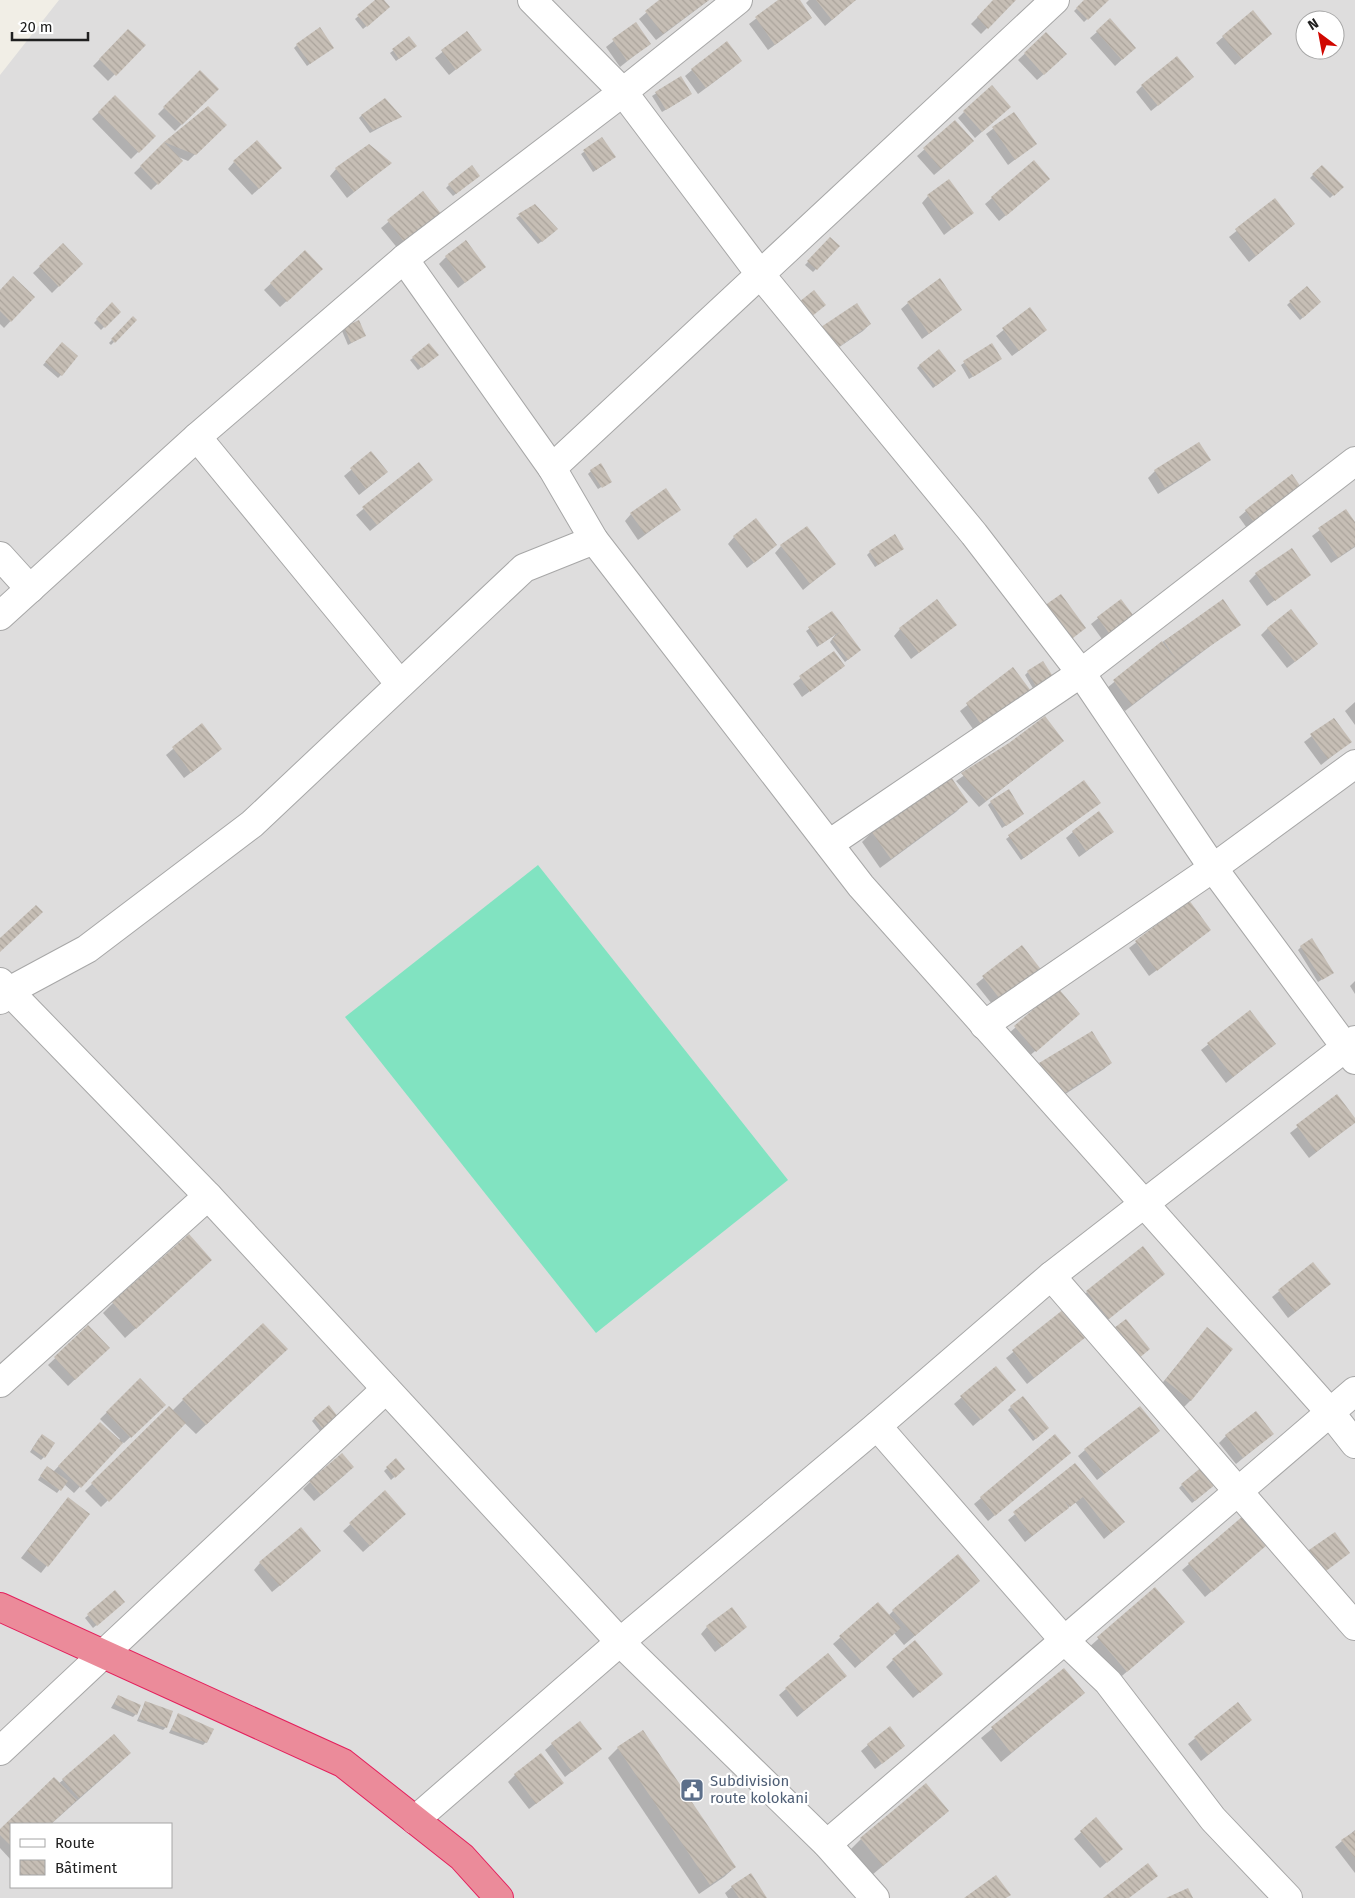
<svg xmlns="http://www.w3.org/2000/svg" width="1355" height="1898" viewBox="0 0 1355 1898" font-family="'Fira Sans',sans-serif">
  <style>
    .residential { fill: #dedddd; fill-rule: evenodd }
    .pitch { fill: #81e3c1 }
    .shadow { fill: #0003 }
    .building { fill: url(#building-back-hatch) }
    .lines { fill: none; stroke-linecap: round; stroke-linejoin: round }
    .minor-casing { stroke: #a7a7a7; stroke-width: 30 }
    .highway-casing { stroke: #e41f5c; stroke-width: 30 }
    .minor { stroke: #fff; stroke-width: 28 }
    .highway { stroke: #eb8b9a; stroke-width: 28 }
    .labels { text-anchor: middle; stroke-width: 4.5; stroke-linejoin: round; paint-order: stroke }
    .service-label { font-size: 15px; fill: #4e5e75; stroke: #fff; text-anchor: start }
  </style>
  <defs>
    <pattern id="building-back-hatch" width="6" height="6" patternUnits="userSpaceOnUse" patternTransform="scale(1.25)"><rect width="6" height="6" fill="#c6beb5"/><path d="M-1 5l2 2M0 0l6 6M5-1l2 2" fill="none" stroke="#aaa39b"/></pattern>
  </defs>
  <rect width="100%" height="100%" fill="#f1eee6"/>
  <!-- residential -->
  <path class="residential" d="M59,0H1355V1898H0V75ZM1305,20H1335V50H1305ZM11,1824H171V1887H11Z"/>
  <!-- pitch -->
  <polygon class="pitch" points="538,865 788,1180 596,1333 345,1017"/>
  <!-- shadow -->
  <g class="shadow">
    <polygon points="377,0 382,0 386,10 363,29 355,19"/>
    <polygon points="661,0 709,0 656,40 639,19"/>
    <polygon points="780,0 798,0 811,18 768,50 749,24"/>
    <polygon points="809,0 855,0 825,26 806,3"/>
    <polygon points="995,0 1015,0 981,34 971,24"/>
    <polygon points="1086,0 1107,0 1084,22 1074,11"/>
    <polygon points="635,24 649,44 620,67 606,47"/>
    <polygon points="128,30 144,45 108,81 93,66"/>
    <polygon points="1097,32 1128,54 1115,66 1090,38"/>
    <polygon points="466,33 480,50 449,75 435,58"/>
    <polygon points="1046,34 1059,61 1037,80 1018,60"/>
    <polygon points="1223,37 1264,40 1235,65 1216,43"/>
    <polygon points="409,38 412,49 396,61 390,53"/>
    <polygon points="297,45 329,50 307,66 294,48"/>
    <polygon points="734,67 698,94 685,76 692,70"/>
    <polygon points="200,72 217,89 175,131 158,114"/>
    <polygon points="680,78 687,97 662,112 652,96"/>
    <polygon points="1185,83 1151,111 1136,92 1142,86"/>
    <polygon points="115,97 154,136 131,159 92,119"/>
    <polygon points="208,107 225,125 188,161 176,156 181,161 151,190 134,173 165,143"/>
    <polygon points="964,112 1003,113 975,138 958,118"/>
    <polygon points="1014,113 1035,144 1008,165 986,134"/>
    <polygon points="362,115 400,117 370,133 359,118"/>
    <polygon points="955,122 966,148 934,175 917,156"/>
    <polygon points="602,139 611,160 593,172 581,154"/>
    <polygon points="234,162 274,175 252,195 228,169"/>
    <polygon points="1034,162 1041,186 999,221 985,204"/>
    <polygon points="390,163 347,198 330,176 336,169"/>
    <polygon points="1322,166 1342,187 1330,198 1310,178"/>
    <polygon points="475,179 453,196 446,188 449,185"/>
    <polygon points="423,193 441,214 399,250 381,228"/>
    <polygon points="928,196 972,213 944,235 922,203"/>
    <polygon points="1275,200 1294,224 1249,262 1229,237"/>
    <polygon points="535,205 554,232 538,244 516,218"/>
    <polygon points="830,239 838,246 813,272 805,265"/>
    <polygon points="63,245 81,264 52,293 33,273"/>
    <polygon points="305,252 314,276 280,307 264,290"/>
    <polygon points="446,257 485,267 458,288 439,264"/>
    <polygon points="1306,287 1320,302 1300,320 1287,305"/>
    <polygon points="0,292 33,297 4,328 0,324"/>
    <polygon points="908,303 961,310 922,339 901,309"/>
    <polygon points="112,304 119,312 101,330 94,323"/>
    <polygon points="1030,309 1039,336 1012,356 996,336"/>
    <polygon points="133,318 135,320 111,345 109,343"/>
    <polygon points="870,324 863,331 829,354"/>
    <polygon points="345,328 364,336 348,345 342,331"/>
    <polygon points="992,344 998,361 969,379 961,365"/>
    <polygon points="59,347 61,375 58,378 43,365"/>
    <polygon points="434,357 418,370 410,360 413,358"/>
    <polygon points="920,365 952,374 933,388 917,368"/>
    <polygon points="1199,444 1209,460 1202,466 1158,494 1148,478 1155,471"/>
    <polygon points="371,453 380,478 359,495 344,476"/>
    <polygon points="419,463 425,486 370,531 356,515"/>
    <polygon points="591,471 609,482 598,489 588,474"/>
    <polygon points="1302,489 1249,531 1239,517 1246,511"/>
    <polygon points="679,510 638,540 625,521 631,514"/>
    <polygon points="1345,511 1355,524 1355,547 1331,563 1312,536"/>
    <polygon points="734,537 769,551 747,568 728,544"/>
    <polygon points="781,546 834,564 803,590 775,553"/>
    <polygon points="900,551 875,567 867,555 870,552"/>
    <polygon points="1256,574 1309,575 1267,606 1249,581"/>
    <polygon points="1121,600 1135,619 1105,643 1091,624"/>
    <polygon points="1223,601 1239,624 1125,711 1107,688 1161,643"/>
    <polygon points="832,613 856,653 845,662 830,642 836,634 817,647 806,631"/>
    <polygon points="955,625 911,659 894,636 900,629"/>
    <polygon points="1268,628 1310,650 1287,668 1261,635"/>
    <polygon points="834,652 844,666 802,697 793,684"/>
    <polygon points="1013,669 1023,697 976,733 960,711"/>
    <polygon points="1028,672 1049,681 1034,690 1025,675"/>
    <polygon points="1355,702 1355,725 1345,711"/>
    <polygon points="1334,719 1350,742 1321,765 1304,742"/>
    <polygon points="201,725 214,755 184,778 166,755"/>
    <polygon points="1063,741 979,807 956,781 1010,744"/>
    <polygon points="1084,782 1100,803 1021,860 1006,839"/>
    <polygon points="966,802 956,812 880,868 862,842 872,832"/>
    <polygon points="991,802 1020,816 1002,828 988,805"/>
    <polygon points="1073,832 1113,832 1079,857 1066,838"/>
    <polygon points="1189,902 1210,930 1149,976 1129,948"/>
    <polygon points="1022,947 996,1009 976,984"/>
    <polygon points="1301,947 1329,975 1318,982 1298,950"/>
    <polygon points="1355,981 1355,994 1350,986"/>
    <polygon points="1058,990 1072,1020 1028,1057 1008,1034"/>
    <polygon points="1249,1012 1274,1044 1226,1083 1201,1050"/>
    <polygon points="1111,1063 1104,1069 1053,1102 1034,1071 1040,1064"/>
    <polygon points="1337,1096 1355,1122 1309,1158 1290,1133"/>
    <polygon points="211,1260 125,1338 103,1313 113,1303"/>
    <polygon points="1313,1264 1322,1291 1288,1318 1272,1297"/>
    <polygon points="1163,1274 1101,1325 1081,1299 1087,1292"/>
    <polygon points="1069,1307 1090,1333 1027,1384 1006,1358"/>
    <polygon points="88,1327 108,1348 68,1386 48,1365"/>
    <polygon points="1201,1336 1191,1400 1184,1407 1159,1387"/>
    <polygon points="276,1359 196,1434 172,1411 183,1400"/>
    <polygon points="995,1368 1008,1396 973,1426 954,1404"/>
    <polygon points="140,1380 164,1405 124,1443 122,1442 74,1493 64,1484 57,1493 38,1480 44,1471 53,1472 100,1423 118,1441 120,1439 100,1419"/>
    <polygon points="1011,1407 1045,1431 1033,1441 1008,1410"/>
    <polygon points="315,1418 337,1424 323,1435 312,1421"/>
    <polygon points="1158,1431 1097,1480 1078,1456 1085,1450"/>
    <polygon points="1055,1436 1062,1459 988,1521 974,1504"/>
    <polygon points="1226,1436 1265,1440 1236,1464 1219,1443"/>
    <polygon points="39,1438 44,1457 41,1460 30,1452"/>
    <polygon points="130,1446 146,1463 101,1507 85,1491"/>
    <polygon points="396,1460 403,1469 391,1480 384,1471"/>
    <polygon points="1075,1465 1124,1522 1104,1539 1075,1502 1025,1542 1008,1520"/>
    <polygon points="346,1474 314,1501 303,1489 310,1482"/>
    <polygon points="1182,1485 1213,1486 1192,1503 1179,1488"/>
    <polygon points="385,1492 398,1520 363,1552 343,1531"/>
    <polygon points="62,1505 88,1514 41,1573 21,1558"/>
    <polygon points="1259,1551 1205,1597 1182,1570 1189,1564"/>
    <polygon points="313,1558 272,1592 254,1570 260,1563"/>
    <polygon points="1155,1589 1173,1632 1116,1681 1088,1648"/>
    <polygon points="968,1591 904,1645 894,1633 855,1668 833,1644 878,1604 888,1616 893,1611"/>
    <polygon points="115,1592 120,1605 93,1628 85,1618"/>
    <polygon points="707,1627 739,1633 715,1652 701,1634"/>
    <polygon points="893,1660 934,1680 913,1698 886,1667"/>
    <polygon points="1064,1669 1083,1693 1001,1762 981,1738"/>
    <polygon points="845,1676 797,1717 779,1695 786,1689"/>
    <polygon points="118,1696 136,1714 133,1717 111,1708"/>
    <polygon points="145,1703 166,1727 163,1730 137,1721"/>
    <polygon points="1238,1703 1251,1720 1201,1761 1188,1744"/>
    <polygon points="179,1714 206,1742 203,1745 169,1733"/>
    <polygon points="552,1744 600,1749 565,1777 545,1750"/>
    <polygon points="868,1745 904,1746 875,1769 861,1751"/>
    <polygon points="618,1748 735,1867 724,1877 699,1894 608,1758"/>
    <polygon points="123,1760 51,1824 11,1824 11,1860 0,1848 0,1831 63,1780"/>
    <polygon points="515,1775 555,1789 529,1809 508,1782"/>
    <polygon points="948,1811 872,1875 851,1849 861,1839"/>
    <polygon points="1095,1819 1115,1855 1100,1868 1074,1839"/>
    <polygon points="1355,1830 1355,1873 1335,1847"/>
    <polygon points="732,1887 765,1898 728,1898 725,1893"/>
  </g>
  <!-- building -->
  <g class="building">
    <polygon points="375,0 384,0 390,7 367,27 357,15"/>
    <polygon points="659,0 709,0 663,34 645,11"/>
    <polygon points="778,0 800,0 812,18 775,45 755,17"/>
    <polygon points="816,0 856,0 832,20"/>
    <polygon points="993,0 1016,0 988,29 977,17"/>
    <polygon points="1084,0 1109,0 1088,20 1076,8"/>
    <polygon points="1253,10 1272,34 1242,59 1222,36"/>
    <polygon points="1110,18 1136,48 1122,60 1096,31"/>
    <polygon points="636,22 651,44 627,61 612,39"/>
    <polygon points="320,27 334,48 310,64 296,44"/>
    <polygon points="128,29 146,45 116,76 99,59"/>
    <polygon points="467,31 482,50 456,70 441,50"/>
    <polygon points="1046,32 1067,54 1044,75 1024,53"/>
    <polygon points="409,36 417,46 399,59 392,49"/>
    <polygon points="727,41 742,61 706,88 691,69"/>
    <polygon points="1177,56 1194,77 1158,106 1141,85"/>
    <polygon points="200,70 219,89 182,125 163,107"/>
    <polygon points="681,76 692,94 666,110 655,92"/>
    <polygon points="992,85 1011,107 982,132 963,111"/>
    <polygon points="115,95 156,136 139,153 98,112"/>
    <polygon points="385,98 402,117 373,130 361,115"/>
    <polygon points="208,106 227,125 196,155 164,142 183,161 158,185 140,166 164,142"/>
    <polygon points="1014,112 1037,144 1015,160 992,127"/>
    <polygon points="955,120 974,141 941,169 923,148"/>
    <polygon points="602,137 616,157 596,170 583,150"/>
    <polygon points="257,140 282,168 259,189 233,161"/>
    <polygon points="369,144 392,163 354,192 335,168"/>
    <polygon points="1034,160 1050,179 1006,216 991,197"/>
    <polygon points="472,165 480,176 456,194 448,184"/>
    <polygon points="1322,165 1344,187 1334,196 1312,174"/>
    <polygon points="949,179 974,213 952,229 927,195"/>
    <polygon points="423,191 442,215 406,244 387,220"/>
    <polygon points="1275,198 1295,224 1256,256 1235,229"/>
    <polygon points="535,204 558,229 542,242 518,214"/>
    <polygon points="830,237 840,246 817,270 807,261"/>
    <polygon points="466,240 486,267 465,283 445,256"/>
    <polygon points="63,243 83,264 59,287 39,266"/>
    <polygon points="305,250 323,269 287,302 270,283"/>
    <polygon points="13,276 35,297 11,322 0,311 0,290"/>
    <polygon points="940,278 962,310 929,334 907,302"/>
    <polygon points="1307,286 1321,302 1303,318 1289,301"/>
    <polygon points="814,290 826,305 811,317 799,302"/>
    <polygon points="112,302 121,312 105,328 96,319"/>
    <polygon points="857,303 871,324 836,349 821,327"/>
    <polygon points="1030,307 1047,330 1019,351 1002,328"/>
    <polygon points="133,316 137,320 115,343 111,339"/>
    <polygon points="359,320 366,336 351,343 344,327"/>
    <polygon points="62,342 78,356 62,376 45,362"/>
    <polygon points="429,343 439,355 422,368 412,357"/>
    <polygon points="992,343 1002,359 973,377 963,361"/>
    <polygon points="939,349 956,371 936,386 919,365"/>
    <polygon points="1199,442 1211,460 1165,488 1154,470"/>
    <polygon points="371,451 388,472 366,489 350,468"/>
    <polygon points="419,462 433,480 377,525 362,507"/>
    <polygon points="601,463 612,482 602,488 590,470"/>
    <polygon points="1292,474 1303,490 1256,525 1245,510"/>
    <polygon points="666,488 681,510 645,534 630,513"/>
    <polygon points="1346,509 1355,522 1355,546 1338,558 1318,528"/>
    <polygon points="756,518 777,545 754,563 733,536"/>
    <polygon points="807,526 836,564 810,584 780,545"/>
    <polygon points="895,534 904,549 878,565 869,551"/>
    <polygon points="1292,548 1311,575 1275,601 1255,573"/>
    <polygon points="1061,594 1086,628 1069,641 1044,606"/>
    <polygon points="937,599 957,625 919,653 899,628"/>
    <polygon points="1121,599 1136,619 1112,637 1097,617"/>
    <polygon points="1223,599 1241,625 1181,666 1132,705 1113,680 1162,641 1177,661 1164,641"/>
    <polygon points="1291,609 1318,644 1295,662 1267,628"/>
    <polygon points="832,611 861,650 848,660 832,639 841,631 820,645 808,627"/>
    <polygon points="834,651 845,666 810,692 799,676"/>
    <polygon points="1043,661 1054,678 1037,688 1027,671"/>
    <polygon points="1013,667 1031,691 983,727 966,703"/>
    <polygon points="1045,716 1064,741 986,801 961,773 1009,743"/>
    <polygon points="1334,718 1352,742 1328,759 1310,734"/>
    <polygon points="202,723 222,749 191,773 172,747"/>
    <polygon points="951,777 968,802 891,859 871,831"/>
    <polygon points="1084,780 1101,803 1024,858 1008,835"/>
    <polygon points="1009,789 1024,814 1006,826 990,801"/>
    <polygon points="1099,811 1114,832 1086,851 1072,831"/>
    <polygon points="1189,900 1211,930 1157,971 1135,941"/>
    <polygon points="36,905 43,912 0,952 0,938"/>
    <polygon points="1312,938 1334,973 1322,980 1300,946"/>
    <polygon points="1022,945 1043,972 1003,1003 982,976"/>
    <polygon points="1058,988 1080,1014 1036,1052 1014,1026"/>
    <polygon points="1250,1010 1276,1044 1233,1077 1207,1043"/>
    <polygon points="1092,1031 1112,1063 1060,1096 1039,1063"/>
    <polygon points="1337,1094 1355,1118 1355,1123 1316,1152 1296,1125"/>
    <polygon points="189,1234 212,1260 136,1329 112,1302"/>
    <polygon points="1143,1246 1165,1274 1109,1319 1086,1291"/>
    <polygon points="1313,1262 1331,1284 1295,1312 1278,1290"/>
    <polygon points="1069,1305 1091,1333 1034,1378 1012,1350"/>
    <polygon points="1126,1319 1150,1349 1138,1359 1114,1328"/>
    <polygon points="263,1323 288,1349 206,1425 182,1399"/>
    <polygon points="88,1325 110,1348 75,1380 54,1357"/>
    <polygon points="1207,1327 1233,1349 1191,1401 1165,1380"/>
    <polygon points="996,1366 1016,1390 981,1420 960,1396"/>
    <polygon points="140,1378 166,1405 131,1438 106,1412"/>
    <polygon points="1023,1396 1049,1428 1036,1439 1010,1406"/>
    <polygon points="329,1405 341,1421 326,1433 314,1418"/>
    <polygon points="169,1406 186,1423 109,1502 91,1483"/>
    <polygon points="1140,1406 1160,1431 1104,1474 1084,1449"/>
    <polygon points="1256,1411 1274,1434 1243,1458 1225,1435"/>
    <polygon points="100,1422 123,1443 81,1488 58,1466"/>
    <polygon points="42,1434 55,1443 45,1458 32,1449"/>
    <polygon points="1055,1434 1071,1453 995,1516 980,1497"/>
    <polygon points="342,1453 354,1467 321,1495 309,1481"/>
    <polygon points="396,1458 405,1469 395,1478 386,1467"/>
    <polygon points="1075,1463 1125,1522 1111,1533 1083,1497 1070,1507 1065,1501 1069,1508 1032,1536 1013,1512"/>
    <polygon points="47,1466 68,1481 61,1491 40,1476"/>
    <polygon points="1203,1466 1217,1483 1195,1501 1181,1484"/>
    <polygon points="385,1490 406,1514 370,1546 349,1523"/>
    <polygon points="68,1497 90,1514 48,1567 27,1551"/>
    <polygon points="1243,1516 1267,1545 1212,1592 1188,1563"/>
    <polygon points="301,1527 321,1551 280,1586 259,1562"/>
    <polygon points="1335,1532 1350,1553 1322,1574 1306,1552"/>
    <polygon points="958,1554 980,1581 915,1636 892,1610"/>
    <polygon points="1155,1587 1185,1622 1127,1672 1097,1637"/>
    <polygon points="115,1590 125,1602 97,1626 87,1614"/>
    <polygon points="878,1602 901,1628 862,1662 839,1636"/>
    <polygon points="732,1607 747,1627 722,1647 706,1626"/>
    <polygon points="915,1640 943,1674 920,1693 892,1659"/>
    <polygon points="828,1653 847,1676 804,1711 785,1688"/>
    <polygon points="1064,1668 1085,1693 1011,1753 991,1727"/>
    <polygon points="118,1695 141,1705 137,1715 114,1704"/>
    <polygon points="145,1701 173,1711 167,1728 139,1719"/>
    <polygon points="1238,1702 1252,1720 1208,1755 1194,1737"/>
    <polygon points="178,1713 214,1729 207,1743 171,1730"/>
    <polygon points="580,1721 602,1749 572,1772 551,1743"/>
    <polygon points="890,1726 905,1746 882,1764 867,1744"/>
    <polygon points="643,1730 736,1867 710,1885 617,1747"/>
    <polygon points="114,1734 131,1753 79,1798 62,1779"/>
    <polygon points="541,1753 564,1783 536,1804 514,1774"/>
    <polygon points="54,1777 77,1800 51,1824 11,1824 11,1846 0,1835 0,1829"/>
    <polygon points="926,1783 949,1811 883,1866 860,1838"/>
    <polygon points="1096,1817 1123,1849 1107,1863 1080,1831"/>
    <polygon points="1355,1831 1355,1858 1341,1840"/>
    <polygon points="1148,1863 1158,1876 1129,1898 1103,1898"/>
    <polygon points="751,1873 767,1898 739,1898 731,1886"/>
    <polygon points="996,1875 1011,1895 1006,1898 964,1898"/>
    <polygon points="1188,1888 1193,1898 1166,1898"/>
  </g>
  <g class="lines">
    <!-- minor casing -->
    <g class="minor-casing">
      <g id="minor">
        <polyline points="532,0 623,92 760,274 974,534 1081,673 1213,868 1355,1060"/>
        <polyline points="404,259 552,468 594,540 861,886 1329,1411 1355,1444"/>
        <polyline points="197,437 400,684"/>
        <polyline points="552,468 1055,0"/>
        <polyline points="0,556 30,589"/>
        <polyline points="0,616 197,437 404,259 623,92 738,0"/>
        <polyline points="829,844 1081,673 1355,461"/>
        <polyline points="0,982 208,1196 620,1642 827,1844 875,1898"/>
        <polyline points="0,1000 9,991 87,949 252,824 524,568 594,540"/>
        <polyline points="984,1025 1213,868 1355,764"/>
        <polyline points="1051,1276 1355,1626"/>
        <polyline points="0,1383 208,1196"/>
        <polyline points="877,1426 1063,1639 1108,1682 1213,1819 1288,1898"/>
        <polyline points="0,1751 386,1389"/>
        <polyline points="415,1820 620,1642 877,1426 1051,1276 1355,1040"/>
        <polyline points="827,1844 1355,1391"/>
      </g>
    </g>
    <!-- highway casing -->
    <g class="highway-casing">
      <polyline id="highway" points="0,1607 343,1763 462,1857 499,1898"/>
    </g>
    <!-- minor -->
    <use href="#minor" class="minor"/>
    <!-- highway -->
    <use href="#highway" class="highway"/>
  </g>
  <!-- icons -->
  <defs>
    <g id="civic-square" transform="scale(1.25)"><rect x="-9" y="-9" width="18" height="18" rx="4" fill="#5c6f8a" stroke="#fff"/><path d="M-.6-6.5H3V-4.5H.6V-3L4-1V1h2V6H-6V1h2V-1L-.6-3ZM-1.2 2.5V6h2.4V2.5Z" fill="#fff"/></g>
  </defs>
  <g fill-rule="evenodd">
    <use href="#civic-square" x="692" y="1790"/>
  </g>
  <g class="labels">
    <!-- service labels -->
    <g class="service-label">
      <text x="710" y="1786">Subdivision<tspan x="710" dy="17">route kolokani</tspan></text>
    </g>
  </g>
  <!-- legend -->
  <rect x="10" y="1823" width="162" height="65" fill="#ffffff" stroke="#a6a6a6"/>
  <rect x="20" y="1839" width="25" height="8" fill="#ffffff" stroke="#a6a6a6"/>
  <text x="55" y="1848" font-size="15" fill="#202020">Route</text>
  <rect x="20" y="1860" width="25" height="15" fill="url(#building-back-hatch)" stroke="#a6a6a6"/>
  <text x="55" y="1873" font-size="15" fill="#202020">Bâtiment</text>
  <!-- north arrow -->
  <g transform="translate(1320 35) rotate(328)"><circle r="24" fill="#ffffff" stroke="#a6a6a6"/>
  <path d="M0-4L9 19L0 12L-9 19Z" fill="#d00700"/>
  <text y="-8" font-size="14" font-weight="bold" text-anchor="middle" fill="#202020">N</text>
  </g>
  <!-- scale -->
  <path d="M12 32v8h76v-8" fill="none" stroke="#202020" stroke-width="2.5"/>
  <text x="20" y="32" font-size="15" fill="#202020" stroke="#ffffff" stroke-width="4" paint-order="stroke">20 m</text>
</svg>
